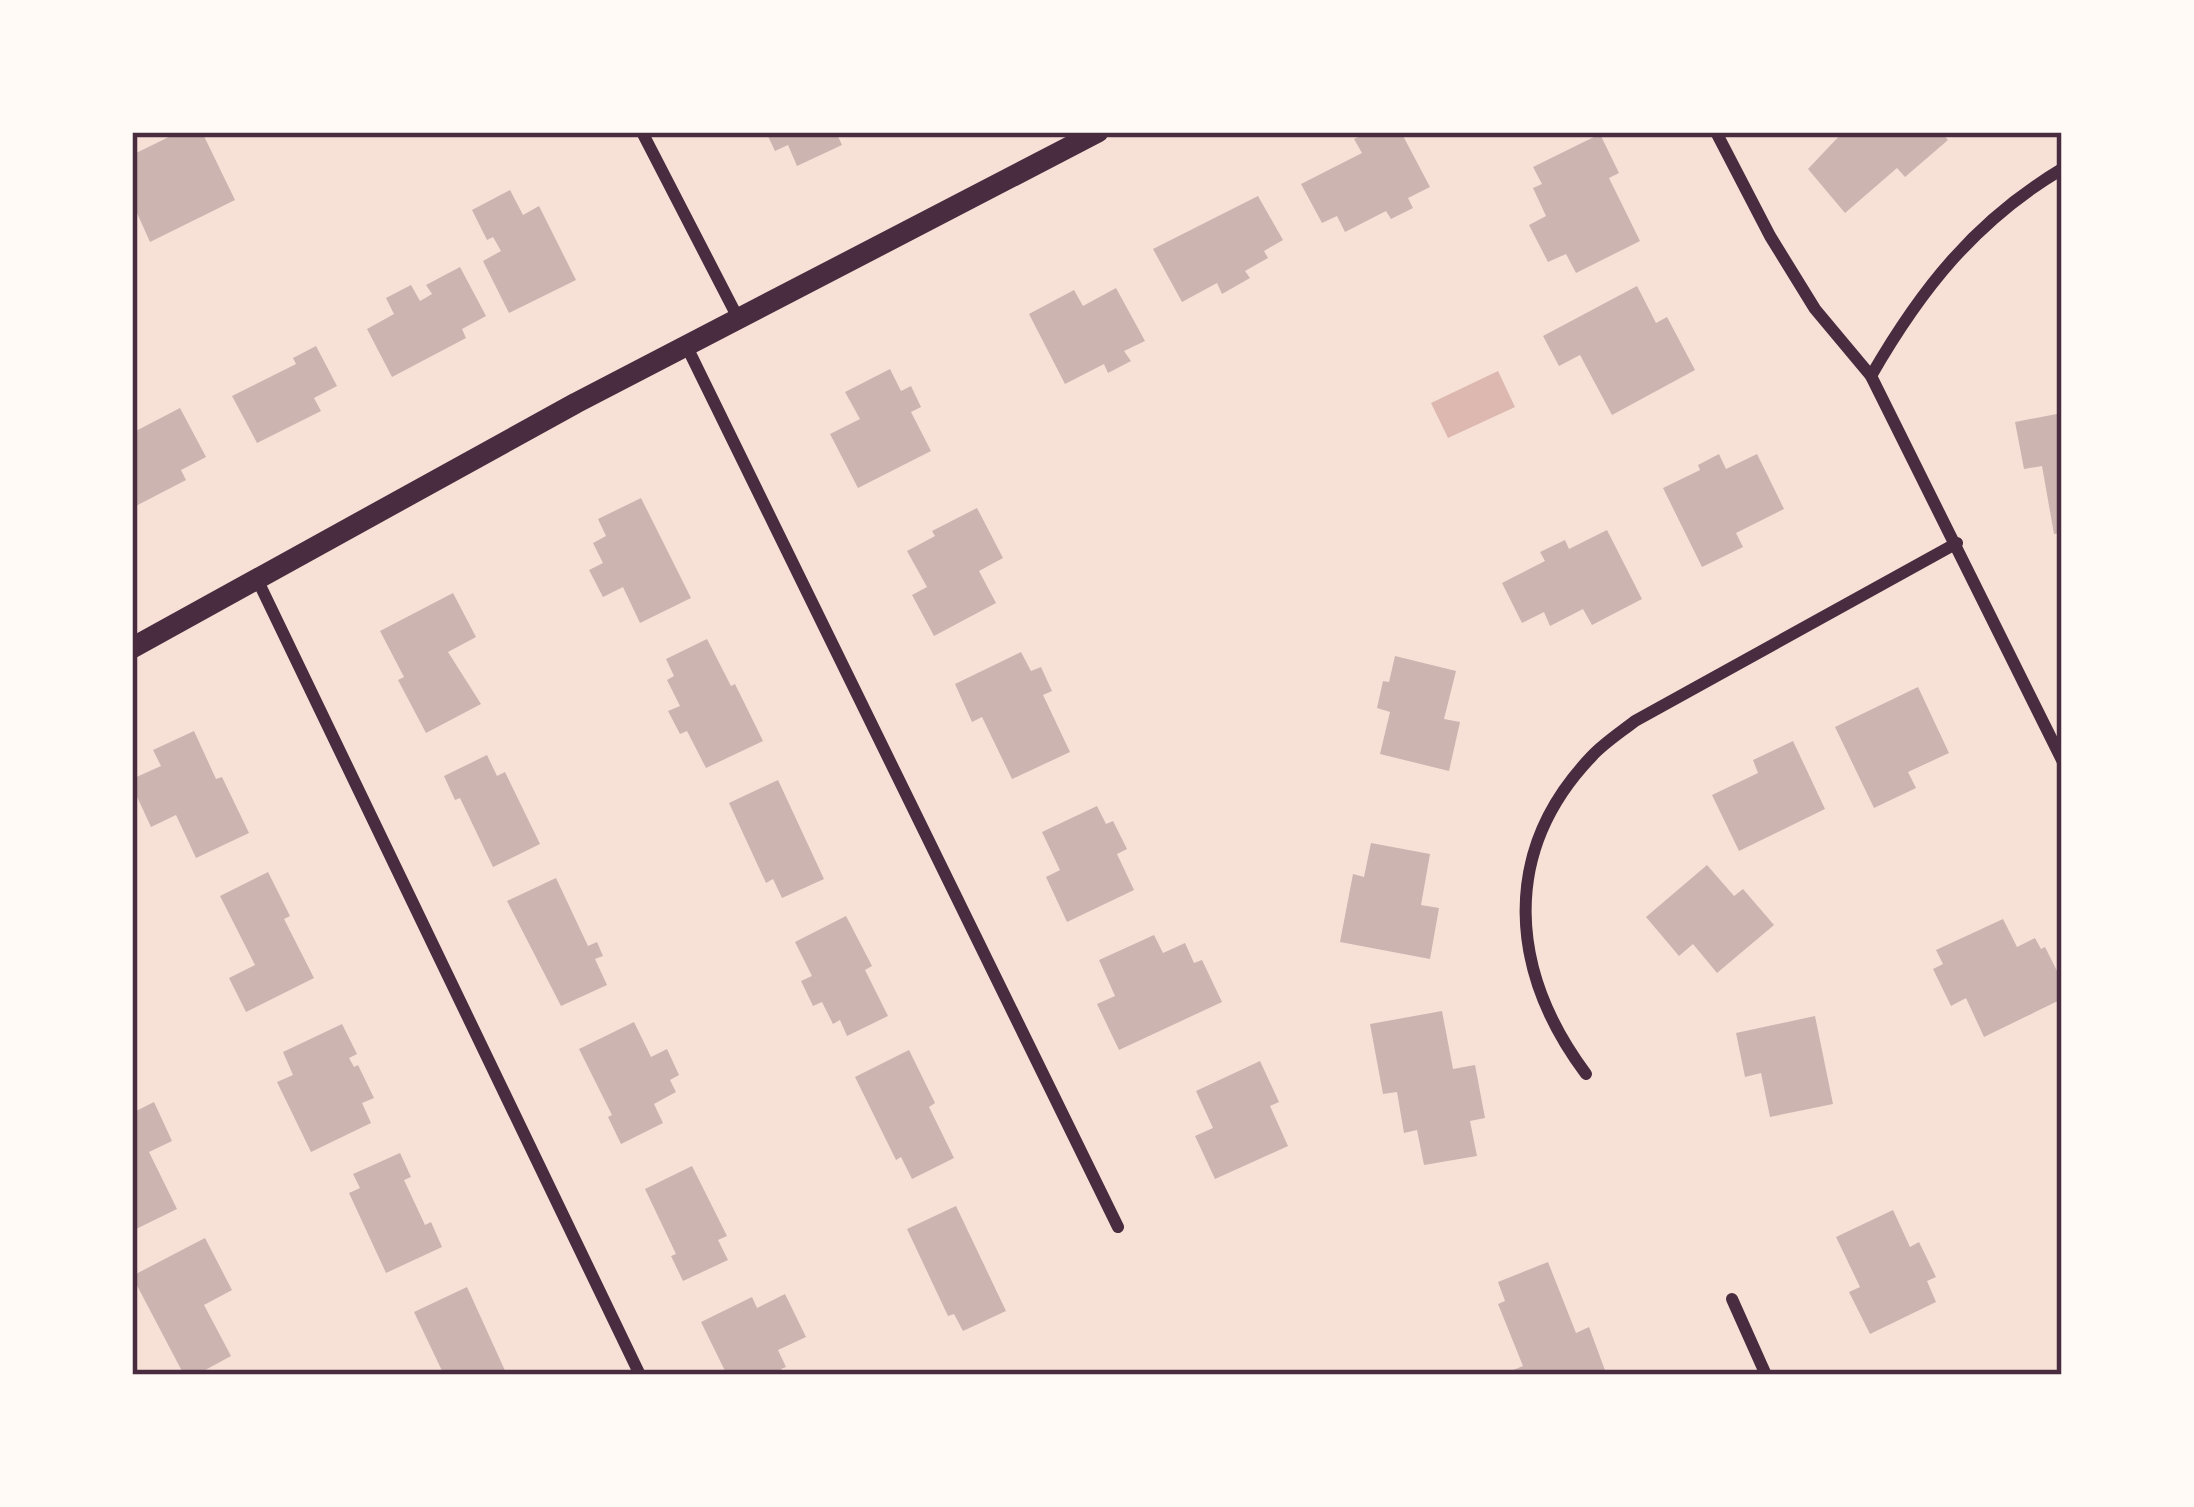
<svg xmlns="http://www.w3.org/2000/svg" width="2194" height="1507" viewBox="0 0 2194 1507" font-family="Lato,sans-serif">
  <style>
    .water { fill: #dcb8b0 }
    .building { fill: #ccb4b1 }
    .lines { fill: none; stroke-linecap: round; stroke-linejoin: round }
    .minor { stroke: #4a2c40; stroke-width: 12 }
    .tertiary { stroke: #4a2c40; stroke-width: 21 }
    .neatline { fill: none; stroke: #4a2c40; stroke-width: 4.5 }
  </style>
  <rect width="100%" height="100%" fill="#f7e1d7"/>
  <!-- water -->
  <polygon class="water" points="1498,371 1515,407 1448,438 1431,403"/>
  <!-- building -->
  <g class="building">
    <polygon points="179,132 202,132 235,200 150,242 137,213 132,216 132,155"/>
    <polygon points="766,132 836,132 842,145 797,166 788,145 775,151"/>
    <polygon points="1368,132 1401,132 1430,187 1408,198 1413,208 1391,219 1386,211 1345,232 1337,216 1322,223 1301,184 1362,153 1354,139"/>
    <polygon points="1843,132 1941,132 1948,140 1905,177 1897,168 1845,213 1808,169"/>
    <polygon points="1600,134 1619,173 1609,178 1640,241 1576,273 1566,254 1548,262 1529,225 1546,216 1533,188 1542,184 1533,167"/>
    <polygon points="510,190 523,215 539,206 576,280 509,313 483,261 501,251 493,237 487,240 472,210"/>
    <polygon points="1258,196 1283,240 1264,251 1268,258 1245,271 1250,278 1222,294 1217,283 1182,302 1153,249"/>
    <polygon points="460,267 486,316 462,329 466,338 392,377 367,329 394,314 386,298 411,285 420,301 432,294 426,285"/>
    <polygon points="1637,286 1656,323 1667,317 1695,370 1612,415 1580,355 1559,366 1543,336"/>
    <polygon points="1116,288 1145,341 1124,351 1131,361 1108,373 1104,364 1065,384 1029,314 1074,290 1083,306"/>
    <polygon points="316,346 337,386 314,398 321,411 257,443 232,396 296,364 293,358"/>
    <polygon points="890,369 901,391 911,386 921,407 911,412 931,451 858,488 830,434 860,419 845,392"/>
    <polygon points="180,408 206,457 181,470 186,480 132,508 132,433"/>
    <polygon points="2062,413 2062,533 2054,534 2042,466 2024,469 2015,422"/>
    <polygon points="1719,454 1726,469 1757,454 1784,509 1736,533 1743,547 1702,567 1663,488 1700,470 1698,465"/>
    <polygon points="641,498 691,598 640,623 623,587 603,597 589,570 603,563 593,543 606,536 598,519"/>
    <polygon points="977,508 1003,558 979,571 996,603 934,636 912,595 927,587 907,551 935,536 932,531"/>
    <polygon points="1607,530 1642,599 1592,625 1583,609 1550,626 1544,612 1522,623 1502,583 1545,561 1540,552 1565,540 1569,549"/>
    <polygon points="453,593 476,637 448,652 481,704 426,733 398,680 404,677 380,631"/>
    <polygon points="707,639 731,686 735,684 763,741 706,768 687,731 680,734 668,711 680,706 667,680 674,676 666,659"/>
    <polygon points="1021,652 1031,671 1041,667 1052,691 1043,695 1070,752 1012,779 982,717 972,722 955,684"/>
    <polygon points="1395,656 1456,671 1444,719 1460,722 1449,771 1380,754 1390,712 1377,708 1383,681 1389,682"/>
    <polygon points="1918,687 1949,753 1908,772 1916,788 1874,808 1835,727"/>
    <polygon points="194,731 216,779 222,777 249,833 196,858 176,815 151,827 132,786 132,779 161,766 153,750"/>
    <polygon points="1793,741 1825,809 1739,851 1712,795 1758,773 1753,760"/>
    <polygon points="487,755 497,776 505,772 540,844 493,867 460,798 455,800 444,776"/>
    <polygon points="778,780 824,879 782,898 773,879 766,883 729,803"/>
    <polygon points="1097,806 1106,824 1113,821 1127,849 1117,854 1134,890 1067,922 1046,877 1060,870 1042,832"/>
    <polygon points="1371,843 1430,854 1421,905 1439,908 1430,959 1340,942 1353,874 1364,877"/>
    <polygon points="1707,865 1734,896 1743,889 1774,925 1717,973 1693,944 1679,956 1646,917"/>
    <polygon points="268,872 290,916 284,919 314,978 246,1012 229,978 255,965 220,896"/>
    <polygon points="556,878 588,946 597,942 603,956 595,959 607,985 561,1006 507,901"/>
    <polygon points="846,916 872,966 865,970 888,1016 847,1036 840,1020 833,1024 822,1002 813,1006 801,981 812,976 795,942"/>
    <polygon points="2003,919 2017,947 2035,938 2041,949 2045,947 2062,981 2062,999 1984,1037 1966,998 1951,1006 1933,969 1943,964 1936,950"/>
    <polygon points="1154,935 1163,953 1185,943 1194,963 1202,960 1222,1002 1119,1050 1097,1004 1115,996 1099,960"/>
    <polygon points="1442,1011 1453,1069 1475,1065 1485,1118 1470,1121 1477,1156 1424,1165 1417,1130 1404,1133 1397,1092 1383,1094 1370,1024"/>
    <polygon points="1815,1016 1833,1104 1770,1117 1761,1073 1745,1077 1736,1033"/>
    <polygon points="634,1022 651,1057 667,1049 679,1075 670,1080 676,1092 654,1104 663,1123 621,1144 608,1117 612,1115 579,1049"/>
    <polygon points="342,1024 357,1054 349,1058 354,1067 358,1065 374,1098 362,1103 371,1123 311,1152 277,1082 293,1075 283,1052"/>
    <polygon points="909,1050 935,1103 929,1107 954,1158 912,1179 901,1157 896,1160 855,1077"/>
    <polygon points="1260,1061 1279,1102 1270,1106 1288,1146 1215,1179 1195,1136 1213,1128 1196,1091"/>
    <polygon points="154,1102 172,1141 149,1152 177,1209 132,1231 132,1113"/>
    <polygon points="400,1153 411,1177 404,1180 425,1225 431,1222 442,1247 386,1273 349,1193 360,1188 353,1174"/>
    <polygon points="692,1166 727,1236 718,1240 728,1260 683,1281 671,1256 676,1254 645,1189"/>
    <polygon points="956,1206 1006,1311 963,1331 954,1314 948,1316 907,1229"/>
    <polygon points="1893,1210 1910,1247 1919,1242 1936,1277 1927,1281 1936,1302 1870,1334 1849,1292 1860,1287 1836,1237"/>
    <polygon points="205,1238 232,1290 204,1305 231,1356 196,1375 184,1375 132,1276"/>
    <polygon points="1548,1262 1576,1333 1589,1327 1606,1373 1501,1375 1523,1366 1498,1304 1505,1301 1498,1282"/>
    <polygon points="467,1287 507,1375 444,1375 414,1312"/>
    <polygon points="785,1294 806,1337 778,1350 786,1367 781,1369 784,1375 727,1375 701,1322 752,1297 757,1308"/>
  </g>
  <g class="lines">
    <!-- minor -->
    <g class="minor">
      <polyline points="642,132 738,318"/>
      <polyline points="1716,132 1770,236 1815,309 1871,376 2062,760"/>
      <polyline points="686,345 1118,1227"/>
      <path d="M1871,376C1921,289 1975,221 2062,169"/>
      <polyline points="258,581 640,1375"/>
      <path d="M1586,1074C1510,972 1499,853 1592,756C1604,743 1621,732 1635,721L1957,543"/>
      <polyline points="1732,1299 1766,1375"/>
    </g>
    <!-- tertiary -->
    <polyline class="tertiary" points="132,648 576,403 1098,132"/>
  </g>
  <!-- border -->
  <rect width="2194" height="1507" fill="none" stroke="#fffaf5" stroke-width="270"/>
  <rect x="135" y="135" width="1924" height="1237" class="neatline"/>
</svg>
